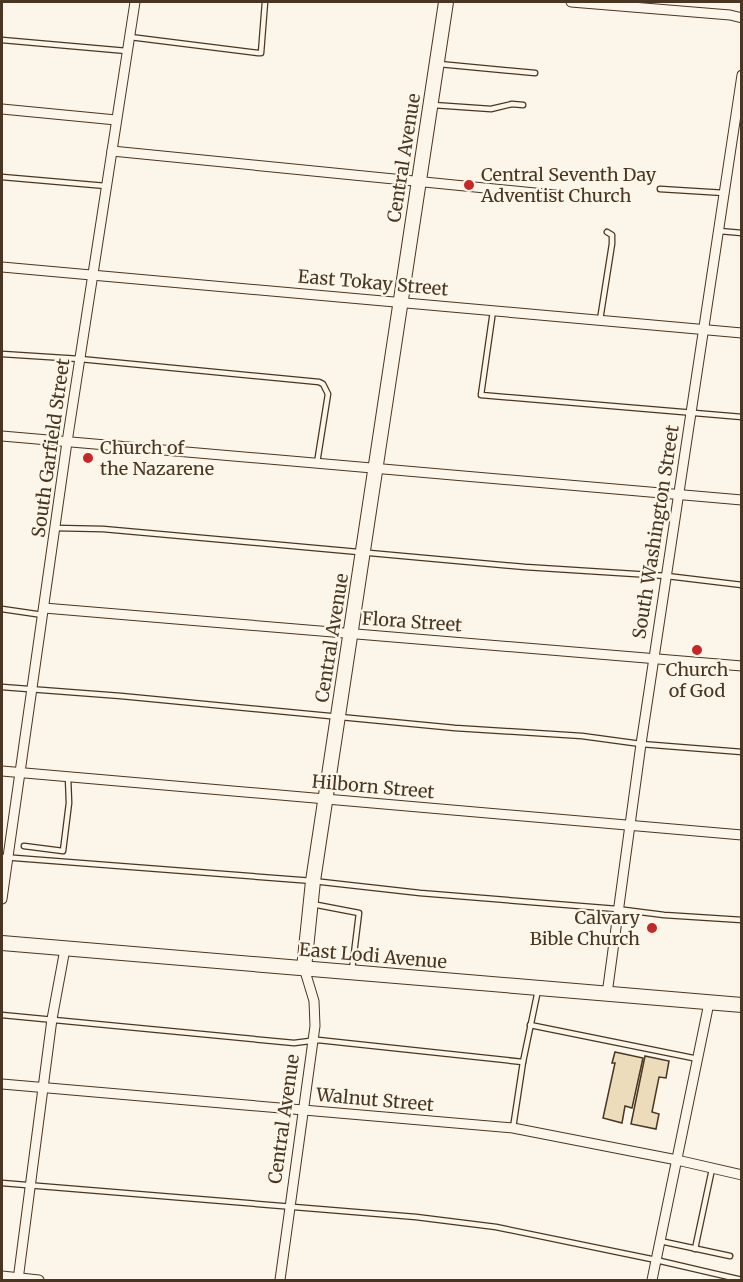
<svg xmlns="http://www.w3.org/2000/svg" width="743" height="1282" viewBox="0 0 743 1282" font-family="Merriweather,serif">
  <style>
    .building { fill: #ecdcbc; stroke: #4a3520; stroke-width: 1.5 }
    .lines { fill: none; stroke-linecap: round; stroke-linejoin: round }
    .lane-casing { stroke: #4a3520; stroke-width: 7 }
    .street-casing { stroke: #4a3520; stroke-width: 11 }
    .secondary-casing { stroke: #4a3520; stroke-width: 16 }
    .lane { stroke: #fbf6e9; stroke-width: 4.5 }
    .street { stroke: #fbf6e9; stroke-width: 9 }
    .secondary { stroke: #fbf6e9; stroke-width: 14 }
    .poi-dot { fill: #c62828; stroke: #fbf6e9; stroke-width: 2 }
    .labels { text-anchor: middle; stroke-width: 4.5; stroke-linejoin: round; paint-order: stroke }
    .street-label { font-size: 18px; fill: #4a3520; stroke: #fbf6e9 }
    .poi-label { font-size: 18px; fill: #4a3520; stroke: #fbf6e9; text-anchor: start }
  </style>
  <rect width="100%" height="100%" fill="#fbf6e9"/>
  <!-- building -->
  <g class="building">
    <polygon points="615,1052 643,1058 632,1108 625,1106 622,1123 603,1118 615,1063 612,1063"/>
    <polygon points="645,1056 669,1061 666,1078 659,1077 652,1112 659,1114 656,1129 631,1124"/>
  </g>
  <g class="lines">
    <!-- lane casing -->
    <g class="lane-casing">
      <g id="lane">
        <polyline points="130,37 258,53 261,53 265,2"/>
        <polyline points="2,40 127,51"/>
        <polyline points="439,64 535,73"/>
        <polyline points="433,105 491,109 512,104 523,105"/>
        <polyline points="2,177 106,186"/>
        <polyline points="660,189 725,193"/>
        <polyline points="719,231 742,233"/>
        <polyline points="493,311 481,395 742,417"/>
        <polyline points="600,320 612,244 612,235 607,232"/>
        <polyline points="2,354 80,359 319,382 323,384 328,394 317,463"/>
        <polyline points="55,528 103,529 525,567 667,576 742,585"/>
        <polyline points="2,609 43,615"/>
        <polyline points="2,687 121,696 455,728 582,736 641,744 742,752"/>
        <polyline points="24,846 63,851 69,803 68,777"/>
        <polyline points="2,857 313,881 420,893 617,909 664,915 742,920"/>
        <polyline points="312,904 359,913 352,970"/>
        <polyline points="2,1015 294,1043 318,1040 523,1062"/>
        <polyline points="530,1025 698,1059"/>
        <polyline points="513,1128 523,1062 538,990"/>
        <polyline points="2,1183 416,1217 496,1227 656,1260 742,1280"/>
        <polyline points="660,1241 730,1256"/>
        <polyline points="695,1249 712,1169"/>
      </g>
    </g>
    <!-- street casing -->
    <g class="street-casing">
      <g id="street">
        <polyline points="571,2 730,15 742,18"/>
        <polyline points="2,109 116,120"/>
        <polyline points="112,151 555,195"/>
        <polyline points="2,267 742,333"/>
        <polyline points="2,436 742,500"/>
        <polyline points="44,608 742,666"/>
        <polyline points="2,771 742,835"/>
        <polyline points="2,899 67,442 135,2"/>
        <polyline points="607,994 641,744 742,75"/>
        <polyline points="2,1084 513,1128 677,1160 742,1175"/>
        <polyline points="2,1276 39,1280"/>
        <polyline points="18,1280 52,1019 65,949"/>
        <polyline points="280,1280 315,1026 314,1001 304,968"/>
        <polyline points="652,1280 709,1003"/>
      </g>
    </g>
    <!-- secondary casing -->
    <g class="secondary-casing">
      <g id="secondary">
        <polyline points="2,943 742,1005"/>
        <polyline points="304,968 313,881 446,2"/>
      </g>
    </g>
    <!-- lane -->
    <use href="#lane" class="lane"/>
    <!-- street -->
    <use href="#street" class="street"/>
    <!-- secondary -->
    <use href="#secondary" class="secondary"/>
  </g>
  <!-- markers -->
  <g class="poi-dot">
    <circle cx="469" cy="185" r="6"/>
    <circle cx="88" cy="458" r="6"/>
    <circle cx="697" cy="650" r="6"/>
    <circle cx="652" cy="928" r="6"/>
  </g>
  <g class="labels">
    <!-- street labels -->
    <g class="street-label">
      <text transform="translate(404 158) rotate(-81)" y="6">Central Avenue</text>
      <text transform="translate(373 283) rotate(5)" y="6">East Tokay Street</text>
      <text transform="translate(51 448) rotate(-82)" y="6">South Garfield Street</text>
      <text transform="translate(656 532) rotate(-81)" y="6">South Washington Street</text>
      <text transform="translate(412 622) rotate(4)" y="6">Flora Street</text>
      <text transform="translate(332 638) rotate(-81)" y="6">Central Avenue</text>
      <text transform="translate(373 787) rotate(5)" y="6">Hilborn Street</text>
      <text transform="translate(373 956) rotate(5)" y="6">East Lodi Avenue</text>
      <text transform="translate(375 1100) rotate(5)" y="6">Walnut Street</text>
      <text transform="translate(284 1119) rotate(-82)" y="6">Central Avenue</text>
    </g>
    <!-- poi labels -->
    <g class="poi-label">
      <text x="481" y="181">Central Seventh Day<tspan x="481" dy="21">Adventist Church</tspan></text>
      <text x="100" y="454">Church of<tspan x="100" dy="21">the Nazarene</tspan></text>
      <text x="697" y="676" text-anchor="middle">Church<tspan x="697" dy="21">of God</tspan></text>
      <text x="640" y="924" text-anchor="end">Calvary<tspan x="640" dy="21">Bible Church</tspan></text>
    </g>
  </g>
  <!-- border -->
  <rect width="743" height="1282" fill="none" stroke="#4a3520" stroke-width="6"/>
</svg>
